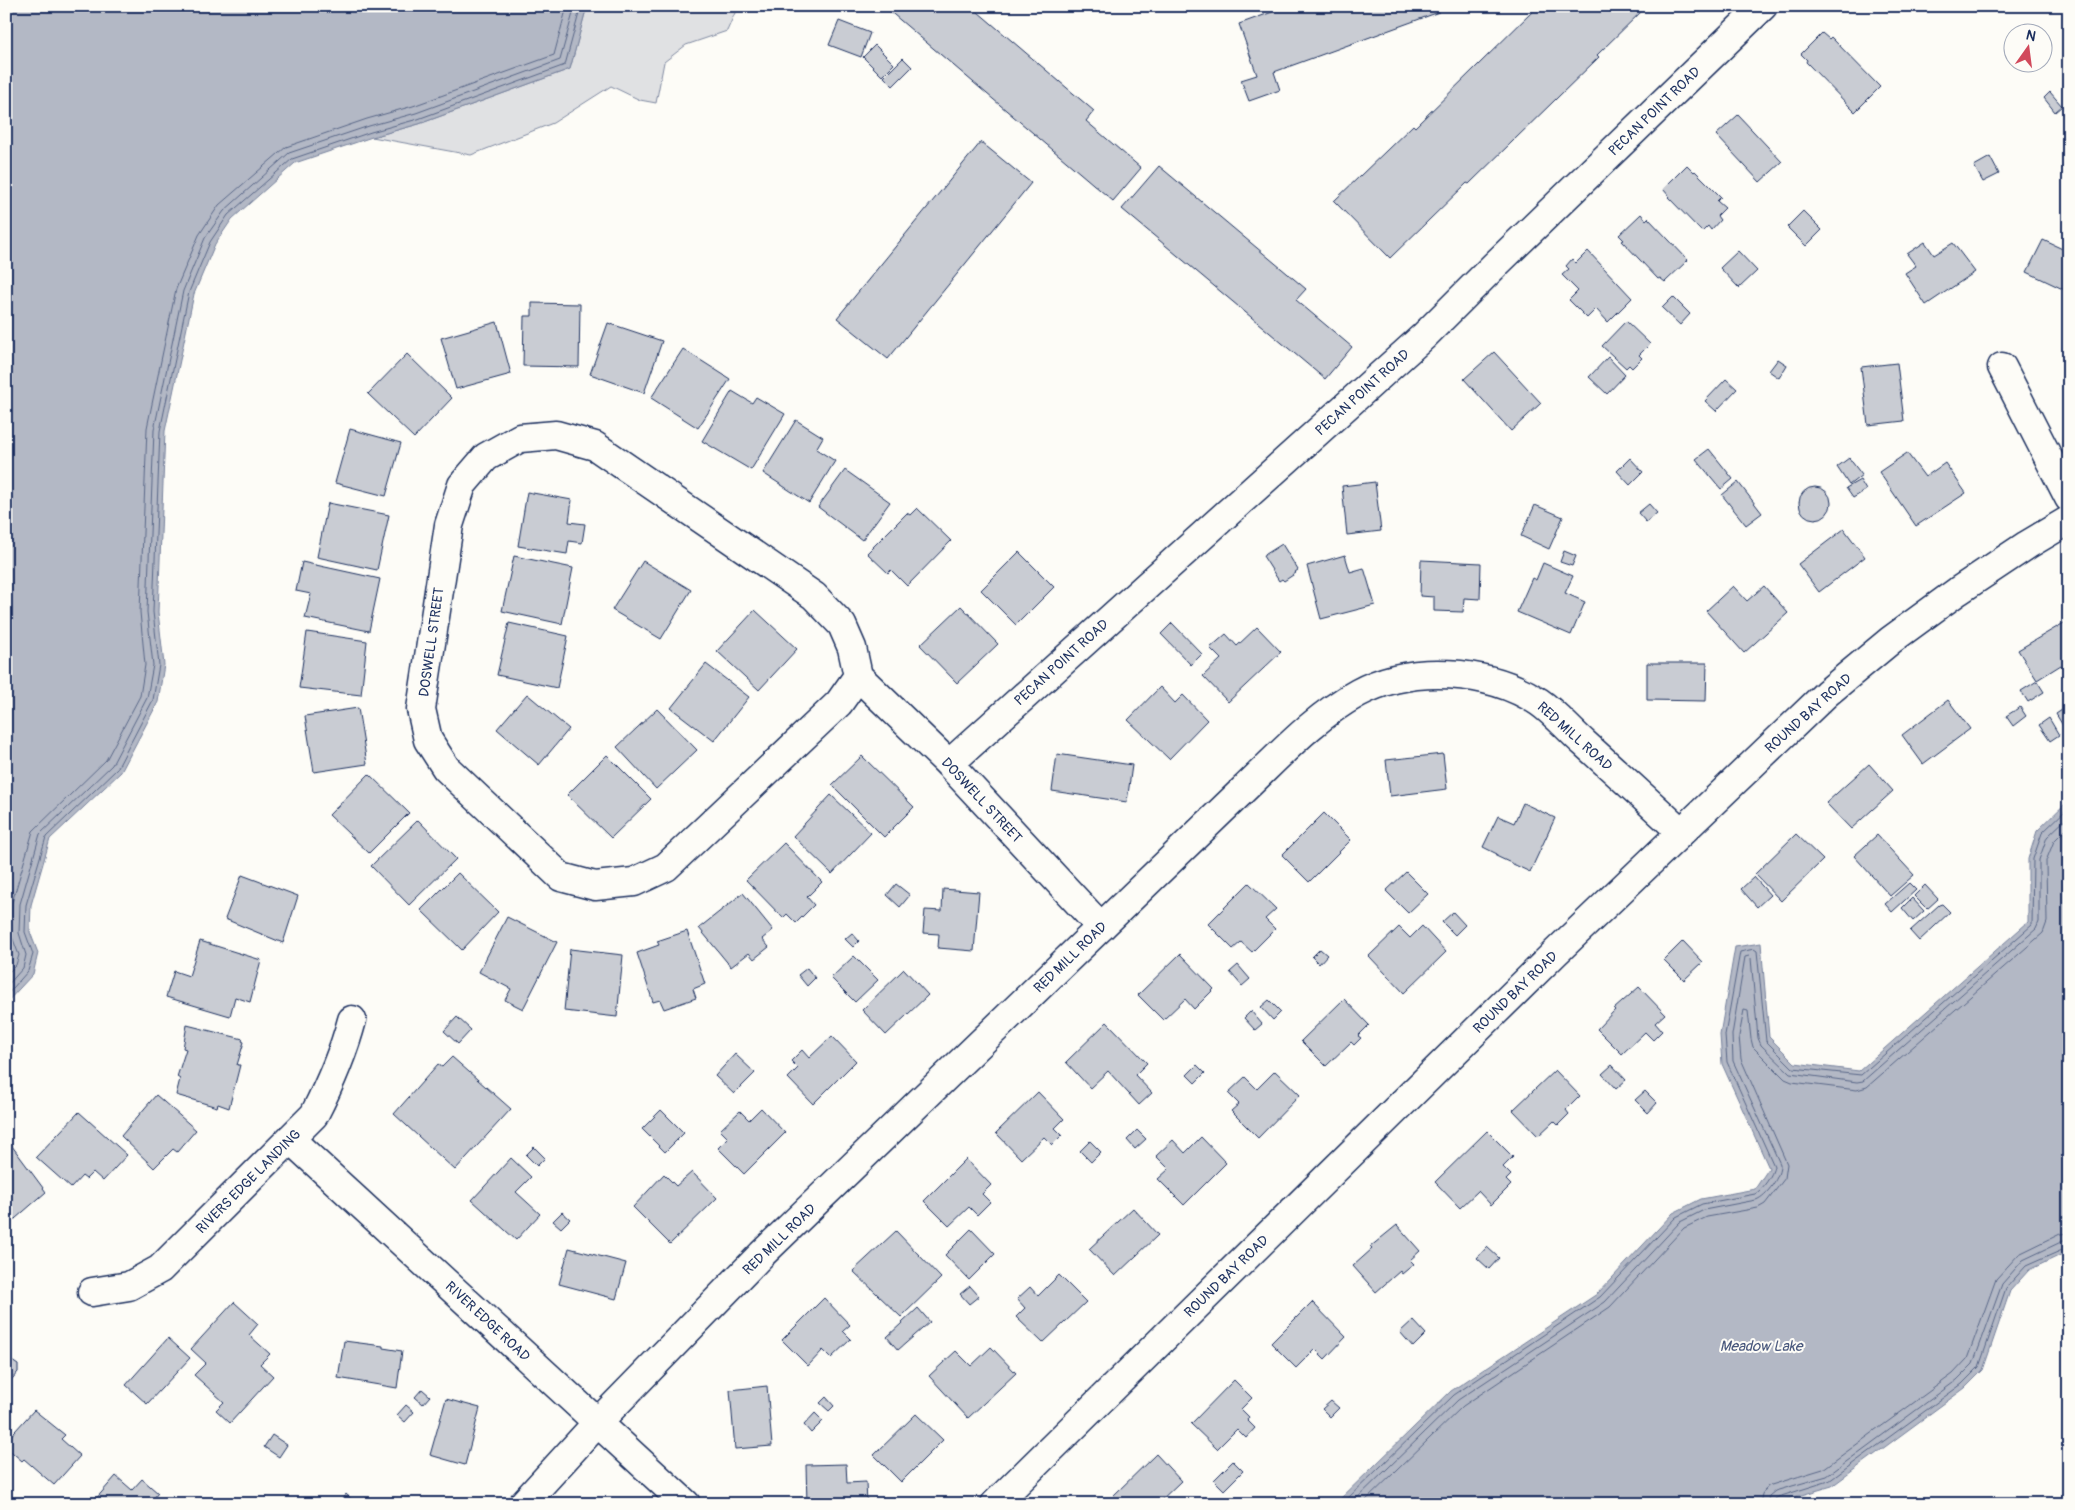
<svg xmlns="http://www.w3.org/2000/svg" width="2075" height="1510" viewBox="0 0 2075 1510" font-family="Pangolin,sans-serif">
  <style>
    .green { fill: #e0e1e3; stroke: #7e88a0 }
    .water { fill: #b3b8c5; stroke: #76819c }
    .lines { fill: none; stroke-linecap: round; stroke-linejoin: round }
    .shore { stroke: #586687; stroke-width: 1 }
    .building { fill: #c9ccd3; stroke: #1b2f5e }
    .street-casing { stroke: #1b2f5e; stroke-width: 31 }
    .street { stroke: #fdfcf7; stroke-width: 28 }
    .labels { text-anchor: middle; stroke-width: 4; stroke-linejoin: round; paint-order: stroke }
    .street-label { font-size: 14px; fill: #1b2f5e; stroke: #fdfcf7 }
    .water-label { font-size: 15px; font-style: italic; fill: #49587d; stroke: #fdfcf7 }
  </style>
  <rect width="100%" height="100%" fill="#fdfcf7"/>
  <filter id="ink" filterUnits="userSpaceOnUse"><feTurbulence type="fractalNoise" baseFrequency=".02" numOctaves="2"/><feDisplacementMap in="SourceGraphic" scale="10" xChannelSelector="R" yChannelSelector="G"/><feConvolveMatrix kernelMatrix="1 2 1 2 8 2 1 2 1" color-interpolation-filters="sRGB"/></filter>
  <g filter="url(#ink)">
    <!-- green -->
    <polygon class="green" points="587,6 738,6 727,31 686,45 664,62 656,103 640,100 611,86 553,123 471,155 372,137 419,124 570,69"/>
    <!-- water -->
    <g class="water">
      <polygon points="6,6 587,6 570,69 419,124 372,137 295,163 232,219 215,244 194,294 165,431 158,612 164,665 158,702 121,772 50,839 31,905 30,932 38,953 33,974 6,1003"/>
      <polygon points="2069,800 2069,1251 2029,1270 2010,1291 1983,1370 1965,1388 1832,1486 1771,1504 1335,1504 1451,1391 1597,1294 1673,1213 1701,1199 1755,1189 1769,1168 1722,1064 1720,1035 1735,947 1761,943 1769,1037 1795,1063 1859,1071 2028,922 2028,859 2037,831"/>
    </g>
    <g class="lines">
      <!-- shore -->
      <g class="shore">
        <polyline points="6,975 16,965 19,955 11,934 12,903 33,831 106,760 140,696 145,665 140,612 147,428 176,289 199,235 219,205 286,147 367,119 413,106 554,55 567,6"/>
        <polyline points="6,987 23,968 26,955 19,933 20,904 40,834 112,765 147,698 153,665 147,612 154,430 183,291 205,238 224,211 289,153 369,126 416,113 560,60 575,6"/>
        <polyline points="6,996 28,971 33,954 25,932 26,905 46,837 117,769 153,700 159,665 153,612 160,431 189,292 210,242 228,215 292,159 371,132 418,119 565,65 581,6"/>
        <path d="M1342,1504L1454,1395L1600,1297L1676,1217L1702,1204L1755,1194C1762,1190 1773,1175 1774,1166L1727,1062L1725,1035L1740,952L1754,949L1757,951L1766,1041L1793,1068L1861,1075L2032,925L2033,859L2042,833L2069,807"/>
        <path d="M1351,1504L1458,1400L1605,1302L1680,1222L1704,1210L1756,1200C1767,1196 1781,1176 1780,1164L1733,1061L1732,1035L1745,957L1749,956L1751,958L1758,1038L1761,1045L1790,1073L1857,1082L1863,1081L2036,929L2039,922V860L2047,837L2069,816"/>
        <polyline points="1362,1504 1463,1406 1610,1307 1684,1228 1707,1217 1758,1208 1765,1204 1785,1178 1787,1164 1741,1059 1739,1036 1744,1010 1748,1011 1751,1039 1753,1047 1785,1079 1792,1082 1857,1090 1867,1087 2043,933 2047,922 2046,861 2054,841 2069,826"/>
        <polyline points="1760,1504 1762,1494 1768,1486 1823,1469 1953,1374 1967,1359 1996,1279 2019,1254 2060,1234 2069,1233"/>
        <polyline points="1767,1504 1769,1496 1775,1491 1827,1476 1957,1380 1973,1364 2002,1284 2023,1260 2063,1241 2069,1240"/>
        <polyline points="1774,1504 1775,1499 1778,1497 1829,1481 1962,1384 1979,1367 2006,1288 2026,1266 2069,1247"/>
      </g>
    </g>
    <!-- building -->
    <g class="building">
      <polygon points="889,6 971,6 1094,111 1086,121 1141,168 1113,201 887,9"/>
      <polygon points="1289,6 1437,6 1439,12 1274,72 1280,90 1249,101 1241,80 1257,75 1239,24"/>
      <polygon points="1538,6 1647,6 1597,55 1599,57 1469,184 1467,183 1390,258 1334,201 1413,125 1415,127"/>
      <polygon points="839,21 870,33 861,57 829,45"/>
      <polygon points="1822,33 1829,39 1831,37 1880,87 1855,112 1806,62 1807,60 1801,54"/>
      <polygon points="875,45 894,64 882,76 863,57"/>
      <polygon points="903,58 912,67 893,86 884,77"/>
      <polygon points="2050,92 2062,106 2055,112 2044,98"/>
      <polygon points="1738,115 1782,162 1760,182 1716,135"/>
      <polygon points="981,142 1031,183 888,359 837,318"/>
      <polygon points="1990,157 1999,174 1983,182 1974,166"/>
      <polygon points="1687,165 1694,172 1695,171 1721,197 1717,201 1725,208 1717,216 1720,220 1711,230 1708,226 1702,232 1668,197 1669,196 1663,189"/>
      <polygon points="1159,166 1306,289 1296,300 1352,347 1325,379 1122,209"/>
      <polygon points="1803,211 1822,230 1806,246 1787,227"/>
      <polygon points="1641,214 1646,220 1648,218 1688,260 1665,282 1660,278 1658,279 1622,241 1624,240 1619,235"/>
      <polygon points="2043,240 2069,252 2069,292 2027,272"/>
      <polygon points="1925,242 1934,255 1953,243 1975,272 1926,305 1905,273 1916,266 1907,254"/>
      <polygon points="1588,251 1632,298 1608,322 1596,309 1587,318 1569,300 1578,291 1562,275 1569,269 1566,266 1572,259 1576,263"/>
      <polygon points="1738,251 1757,271 1739,288 1720,268"/>
      <polygon points="1673,297 1690,314 1680,325 1662,308"/>
      <polygon points="532,303 580,304 579,367 523,366 524,316 532,316"/>
      <polygon points="1626,321 1650,344 1639,355 1642,358 1632,368 1629,365 1626,368 1602,346"/>
      <polygon points="497,322 511,374 456,389 441,338"/>
      <polygon points="608,323 662,341 644,393 590,374"/>
      <polygon points="683,349 730,379 698,428 651,398"/>
      <polygon points="1494,352 1541,403 1511,431 1464,379"/>
      <polygon points="407,354 452,398 414,438 368,394"/>
      <polygon points="1608,357 1625,375 1607,394 1589,377"/>
      <polygon points="1778,359 1787,365 1779,378 1769,371"/>
      <polygon points="1897,363 1904,421 1868,425 1861,367"/>
      <polygon points="1726,379 1737,389 1716,411 1705,401"/>
      <polygon points="732,391 752,403 756,397 785,414 751,470 702,441"/>
      <polygon points="796,420 823,437 816,449 835,461 809,503 763,473"/>
      <polygon points="350,429 401,443 386,496 335,483"/>
      <polygon points="1709,449 1733,479 1721,489 1696,459"/>
      <polygon points="1907,453 1925,477 1945,463 1966,493 1916,526 1879,472"/>
      <polygon points="1630,458 1643,472 1630,485 1617,471"/>
      <polygon points="1849,458 1862,475 1849,485 1837,467"/>
      <polygon points="845,470 890,502 862,540 818,507"/>
      <polygon points="1860,480 1866,490 1853,498 1846,488"/>
      <polygon points="1375,482 1381,531 1347,535 1342,486"/>
      <polygon points="1738,482 1762,513 1746,525 1722,495"/>
      <circle cx="1815" cy="503" r="16"/>
      <polygon points="527,492 572,500 569,522 585,524 582,543 569,541 567,554 518,546"/>
      <polygon points="328,503 389,515 377,570 317,557"/>
      <polygon points="1649,504 1657,513 1646,522 1638,513"/>
      <polygon points="1535,505 1563,517 1549,549 1521,536"/>
      <polygon points="917,508 951,541 907,586 891,570 888,573 867,553 907,513 910,515"/>
      <polygon points="1844,529 1865,557 1819,592 1798,564"/>
      <polygon points="1282,544 1298,570 1295,572 1296,573 1284,581 1282,579 1279,581 1263,556"/>
      <polygon points="1564,551 1576,556 1572,566 1560,562"/>
      <polygon points="1019,552 1054,587 1016,625 981,590"/>
      <polygon points="1345,555 1350,572 1364,568 1375,605 1321,619 1307,566"/>
      <polygon points="514,556 573,568 562,624 502,611"/>
      <polygon points="1421,560 1481,563 1480,599 1464,598 1463,612 1434,611 1434,597 1420,596"/>
      <polygon points="643,561 691,590 661,639 612,610"/>
      <polygon points="302,562 380,579 369,631 305,618 311,594 296,591"/>
      <polygon points="1543,563 1573,576 1565,593 1585,602 1571,635 1517,612 1532,578 1536,580"/>
      <polygon points="1733,586 1747,601 1764,586 1788,613 1744,653 1706,611"/>
      <polygon points="961,606 998,644 957,683 920,645"/>
      <polygon points="755,610 797,649 759,690 717,651"/>
      <polygon points="2069,620 2069,675 2061,665 2037,680 2018,650"/>
      <polygon points="509,623 568,636 557,688 497,675"/>
      <polygon points="1172,623 1202,654 1191,665 1161,634"/>
      <polygon points="1257,627 1281,652 1228,702 1203,676 1221,659 1210,648 1226,634 1237,646"/>
      <polygon points="307,632 367,641 361,695 299,688"/>
      <polygon points="1647,663 1707,663 1706,701 1647,700"/>
      <polygon points="706,664 749,697 714,741 671,708"/>
      <polygon points="2037,681 2044,692 2028,702 2021,691"/>
      <polygon points="1160,687 1175,703 1183,695 1207,720 1169,759 1128,720"/>
      <polygon points="527,694 569,729 539,765 497,729"/>
      <polygon points="1948,700 1970,729 1923,764 1902,735"/>
      <polygon points="2068,706 2069,727 2065,729 2056,714"/>
      <polygon points="2020,707 2026,716 2013,726 2006,716"/>
      <polygon points="358,708 367,764 314,772 305,716"/>
      <polygon points="657,709 697,750 656,789 617,747"/>
      <polygon points="2049,718 2059,735 2050,741 2039,725"/>
      <polygon points="1057,754 1132,765 1127,802 1052,791"/>
      <polygon points="1443,754 1447,789 1390,796 1386,760"/>
      <polygon points="607,755 651,799 611,838 567,795"/>
      <polygon points="862,756 914,807 884,837 832,785"/>
      <polygon points="1869,764 1893,791 1851,829 1826,803"/>
      <polygon points="369,774 409,813 369,853 329,815"/>
      <polygon points="831,795 871,833 832,874 793,836"/>
      <polygon points="1523,803 1555,818 1530,872 1496,856 1497,854 1483,847 1498,816 1514,823"/>
      <polygon points="1324,813 1351,840 1309,882 1282,855"/>
      <polygon points="418,820 456,859 409,905 371,866"/>
      <polygon points="1796,834 1823,860 1781,901 1755,874"/>
      <polygon points="1877,835 1914,875 1890,896 1854,856"/>
      <polygon points="784,843 822,882 807,897 814,905 796,923 787,914 783,918 746,880"/>
      <polygon points="1406,872 1428,894 1408,913 1386,891"/>
      <polygon points="458,873 498,912 462,950 421,910"/>
      <polygon points="242,875 298,896 283,943 225,919"/>
      <polygon points="1754,877 1770,895 1757,907 1741,889"/>
      <polygon points="1249,883 1276,909 1265,919 1275,929 1252,952 1241,942 1233,949 1208,924"/>
      <polygon points="1909,883 1916,890 1892,912 1885,904"/>
      <polygon points="896,884 910,895 900,907 887,895"/>
      <polygon points="1925,885 1938,899 1927,909 1914,896"/>
      <polygon points="943,889 979,892 974,951 938,948 939,934 923,933 925,910 942,911"/>
      <polygon points="743,893 773,930 762,939 769,947 754,959 749,953 731,967 699,928"/>
      <polygon points="1912,898 1924,911 1913,921 1902,908"/>
      <polygon points="1942,904 1950,912 1919,941 1910,931 1939,905"/>
      <polygon points="1453,912 1465,925 1455,935 1442,922"/>
      <polygon points="507,917 557,942 523,1009 505,1000 511,989 479,972"/>
      <polygon points="1422,926 1446,952 1404,993 1369,956 1399,927 1410,938"/>
      <polygon points="687,931 705,984 693,989 696,998 664,1009 660,1000 653,1002 637,953 659,945 657,941"/>
      <polygon points="852,933 859,941 853,947 845,939"/>
      <polygon points="200,941 261,960 250,1002 235,997 230,1016 166,997 174,971 189,976"/>
      <polygon points="1683,941 1703,962 1684,980 1664,960"/>
      <polygon points="570,949 623,955 617,1017 564,1011"/>
      <polygon points="1320,949 1327,955 1319,964 1312,957"/>
      <polygon points="1180,954 1214,989 1194,1009 1185,999 1163,1020 1138,995"/>
      <polygon points="854,956 878,980 855,1002 831,978"/>
      <polygon points="1238,965 1250,979 1242,986 1230,972"/>
      <polygon points="807,968 815,978 807,986 798,975"/>
      <polygon points="904,969 928,995 886,1035 862,1010"/>
      <polygon points="1639,987 1665,1014 1655,1023 1662,1031 1653,1040 1645,1032 1622,1054 1597,1029 1615,1010 1614,1009"/>
      <polygon points="1344,999 1369,1025 1358,1036 1361,1038 1354,1045 1351,1042 1326,1066 1301,1041"/>
      <polygon points="1269,1000 1281,1012 1273,1020 1261,1007"/>
      <polygon points="1251,1011 1262,1024 1255,1030 1244,1018"/>
      <polygon points="457,1017 471,1030 458,1044 444,1031"/>
      <polygon points="1107,1022 1147,1063 1135,1075 1152,1093 1139,1105 1108,1071 1090,1088 1066,1062"/>
      <polygon points="187,1025 243,1039 242,1041 244,1042 237,1065 240,1065 229,1108 218,1104 217,1107 176,1095 180,1079 177,1077 186,1049 183,1048"/>
      <polygon points="832,1036 856,1061 813,1104 788,1078 798,1068 791,1061 802,1050 809,1058"/>
      <polygon points="735,1054 755,1073 734,1094 715,1076"/>
      <polygon points="452,1057 511,1109 455,1170 394,1114 438,1064 442,1067"/>
      <polygon points="1197,1065 1205,1073 1195,1083 1187,1075"/>
      <polygon points="1612,1065 1626,1080 1616,1089 1602,1074"/>
      <polygon points="1555,1070 1580,1096 1566,1110 1569,1114 1558,1125 1554,1121 1538,1136 1513,1110"/>
      <polygon points="1275,1071 1300,1095 1258,1138 1231,1111 1239,1104 1228,1093 1245,1077 1257,1089"/>
      <polygon points="1645,1091 1657,1103 1648,1113 1635,1100"/>
      <polygon points="1038,1092 1064,1119 1055,1128 1062,1135 1052,1145 1044,1137 1021,1159 996,1133"/>
      <polygon points="156,1095 196,1130 177,1152 173,1149 154,1168 121,1136"/>
      <polygon points="761,1108 785,1133 744,1174 718,1148 728,1138 720,1130 740,1111 749,1120"/>
      <polygon points="661,1110 684,1133 665,1152 642,1129"/>
      <polygon points="79,1112 127,1155 103,1181 93,1172 86,1179 82,1176 71,1188 36,1157"/>
      <polygon points="1137,1130 1146,1139 1135,1149 1127,1140"/>
      <polygon points="1487,1131 1513,1157 1503,1167 1511,1175 1506,1180 1511,1185 1491,1205 1478,1191 1460,1208 1435,1182"/>
      <polygon points="1201,1137 1226,1163 1184,1205 1158,1179 1169,1169 1156,1156 1173,1140 1185,1153"/>
      <polygon points="6,1138 46,1192 8,1225 6,1223"/>
      <polygon points="1090,1141 1101,1152 1091,1162 1080,1151"/>
      <polygon points="534,1147 545,1158 537,1166 526,1155"/>
      <polygon points="511,1158 531,1177 516,1192 540,1214 516,1240 472,1200"/>
      <polygon points="966,1159 991,1185 982,1194 990,1202 977,1215 969,1207 949,1226 924,1201"/>
      <polygon points="692,1172 717,1198 670,1244 633,1207 664,1174 676,1186"/>
      <polygon points="1133,1208 1158,1235 1115,1276 1089,1249"/>
      <polygon points="562,1212 570,1219 561,1228 553,1221"/>
      <polygon points="1397,1225 1420,1251 1410,1260 1414,1264 1402,1274 1400,1271 1376,1292 1353,1266 1372,1249 1370,1247"/>
      <polygon points="971,1229 995,1254 969,1280 945,1255"/>
      <polygon points="896,1231 941,1278 901,1317 853,1271"/>
      <polygon points="1487,1247 1499,1258 1489,1269 1477,1258"/>
      <polygon points="569,1248 626,1263 616,1299 559,1284"/>
      <polygon points="1059,1275 1086,1302 1043,1343 1016,1317 1025,1308 1017,1299 1030,1287 1038,1296"/>
      <polygon points="970,1286 979,1296 969,1304 960,1294"/>
      <polygon points="824,1298 850,1325 843,1331 851,1339 831,1358 823,1350 808,1366 782,1340"/>
      <polygon points="234,1302 258,1324 249,1335 270,1354 260,1364 273,1376 230,1423 216,1410 224,1402 194,1375 206,1363 191,1349"/>
      <polygon points="1312,1302 1346,1337 1325,1359 1315,1349 1296,1368 1271,1343"/>
      <polygon points="918,1308 930,1322 898,1350 887,1337"/>
      <polygon points="1413,1320 1426,1334 1413,1347 1400,1332"/>
      <polygon points="168,1338 190,1358 147,1404 126,1385"/>
      <polygon points="344,1341 383,1346 383,1348 402,1351 397,1388 338,1378"/>
      <polygon points="991,1347 1016,1373 968,1418 929,1376 956,1351 971,1366"/>
      <polygon points="6,1357 18,1365 18,1372 6,1386"/>
      <polygon points="1234,1380 1252,1398 1241,1409 1249,1417 1247,1420 1255,1428 1246,1438 1237,1429 1217,1449 1191,1424"/>
      <polygon points="767,1386 772,1446 735,1449 730,1390"/>
      <polygon points="422,1389 430,1396 423,1404 415,1397"/>
      <polygon points="826,1397 834,1406 829,1411 820,1403"/>
      <polygon points="446,1399 480,1408 465,1465 430,1455"/>
      <polygon points="1331,1401 1339,1408 1330,1417 1322,1409"/>
      <polygon points="406,1405 414,1412 405,1422 397,1415"/>
      <polygon points="34,1410 65,1435 61,1439 80,1456 54,1485 24,1459 22,1461 6,1447 6,1441"/>
      <polygon points="815,1413 823,1421 811,1433 804,1425"/>
      <polygon points="916,1414 943,1440 901,1482 874,1455"/>
      <polygon points="272,1435 287,1445 279,1457 264,1447"/>
      <polygon points="1156,1454 1181,1481 1157,1504 1121,1504 1113,1496"/>
      <polygon points="1233,1461 1243,1471 1224,1490 1214,1480"/>
      <polygon points="846,1464 847,1483 866,1482 867,1504 807,1504 806,1465"/>
      <polygon points="116,1476 132,1490 142,1479 158,1493 149,1504 97,1504 94,1501"/>
      <polygon points="346,1494 357,1504 338,1504"/>
    </g>
    <g class="lines">
      <!-- street casing -->
      <g class="street-casing">
        <g id="street">
          <polyline points="2002,367 2069,498"/>
          <polyline points="858,676 839,703 666,867 634,882 595,886 561,877 446,768 428,740 421,709 449,525 462,485 486,457 520,438 556,435 595,446 814,596 842,625 852,648 858,676 949,764 1101,927"/>
          <polyline points="949,764 1424,336 1495,265 1763,6"/>
          <polyline points="290,1139 686,1504"/>
          <path d="M92,1292L129,1286L160,1269L314,1115C330,1084 343,1054 352,1020"/>
          <path d="M523,1504L598,1422L762,1254L1243,790C1279,756 1314,717 1358,693C1411,664 1489,669 1539,702C1555,713 1569,730 1584,743C1616,772 1649,802 1681,832"/>
          <polyline points="995,1504 1555,953 1827,693 1891,640 1958,591 2027,545 2069,520"/>
        </g>
      </g>
      <!-- street -->
      <use href="#street" class="street"/>
    </g>
  </g>
  <g class="labels">
    <!-- street labels -->
    <g class="street-label">
      <text transform="translate(1654 111) rotate(-44)" y="5">PECAN POINT ROAD</text>
      <text transform="translate(1362 392) rotate(-42)" y="5">PECAN POINT ROAD</text>
      <text transform="translate(431 642) rotate(-82)" y="5">DOSWELL STREET</text>
      <text transform="translate(1061 662) rotate(-42)" y="5">PECAN POINT ROAD</text>
      <text transform="translate(1808 713) rotate(-42)" y="5">ROUND BAY ROAD</text>
      <text transform="translate(1575 736) rotate(42)" y="5">RED MILL ROAD</text>
      <text transform="translate(982 800) rotate(47)" y="5">DOSWELL STREET</text>
      <text transform="translate(1070 957) rotate(-44)" y="5">RED MILL ROAD</text>
      <text transform="translate(1515 992) rotate(-44)" y="5">ROUND BAY ROAD</text>
      <text transform="translate(248 1181) rotate(-45)" y="5">RIVERS EDGE LANDING</text>
      <text transform="translate(779 1239) rotate(-44)" y="5">RED MILL ROAD</text>
      <text transform="translate(1226 1276) rotate(-44)" y="5">ROUND BAY ROAD</text>
      <text transform="translate(488 1321) rotate(43)" y="5">RIVER EDGE ROAD</text>
    </g>
    <!-- water labels -->
    <g class="water-label">
      <text x="1761" y="1351">Meadow Lake</text>
    </g>
  </g>
  <!-- margin -->
  <rect width="2075" height="1510" fill="none" stroke="#fdfcf7" stroke-width="25"/>
  <rect x="12" y="12" width="2050" height="1485" fill="none" stroke="#1b2f5e" stroke-width="2" filter="url(#ink)"/>
  <!-- north arrow -->
  <g transform="translate(2028 48) rotate(14)"><circle r="24" fill="#fdfcf7" stroke="#a3aaba"/>
  <path d="M0-4L9 19L0 12L-9 19Z" fill="#d1495b"/>
  <text y="-8" font-size="14" font-weight="bold" text-anchor="middle" fill="#1b2f5e">N</text>
  </g>
</svg>
